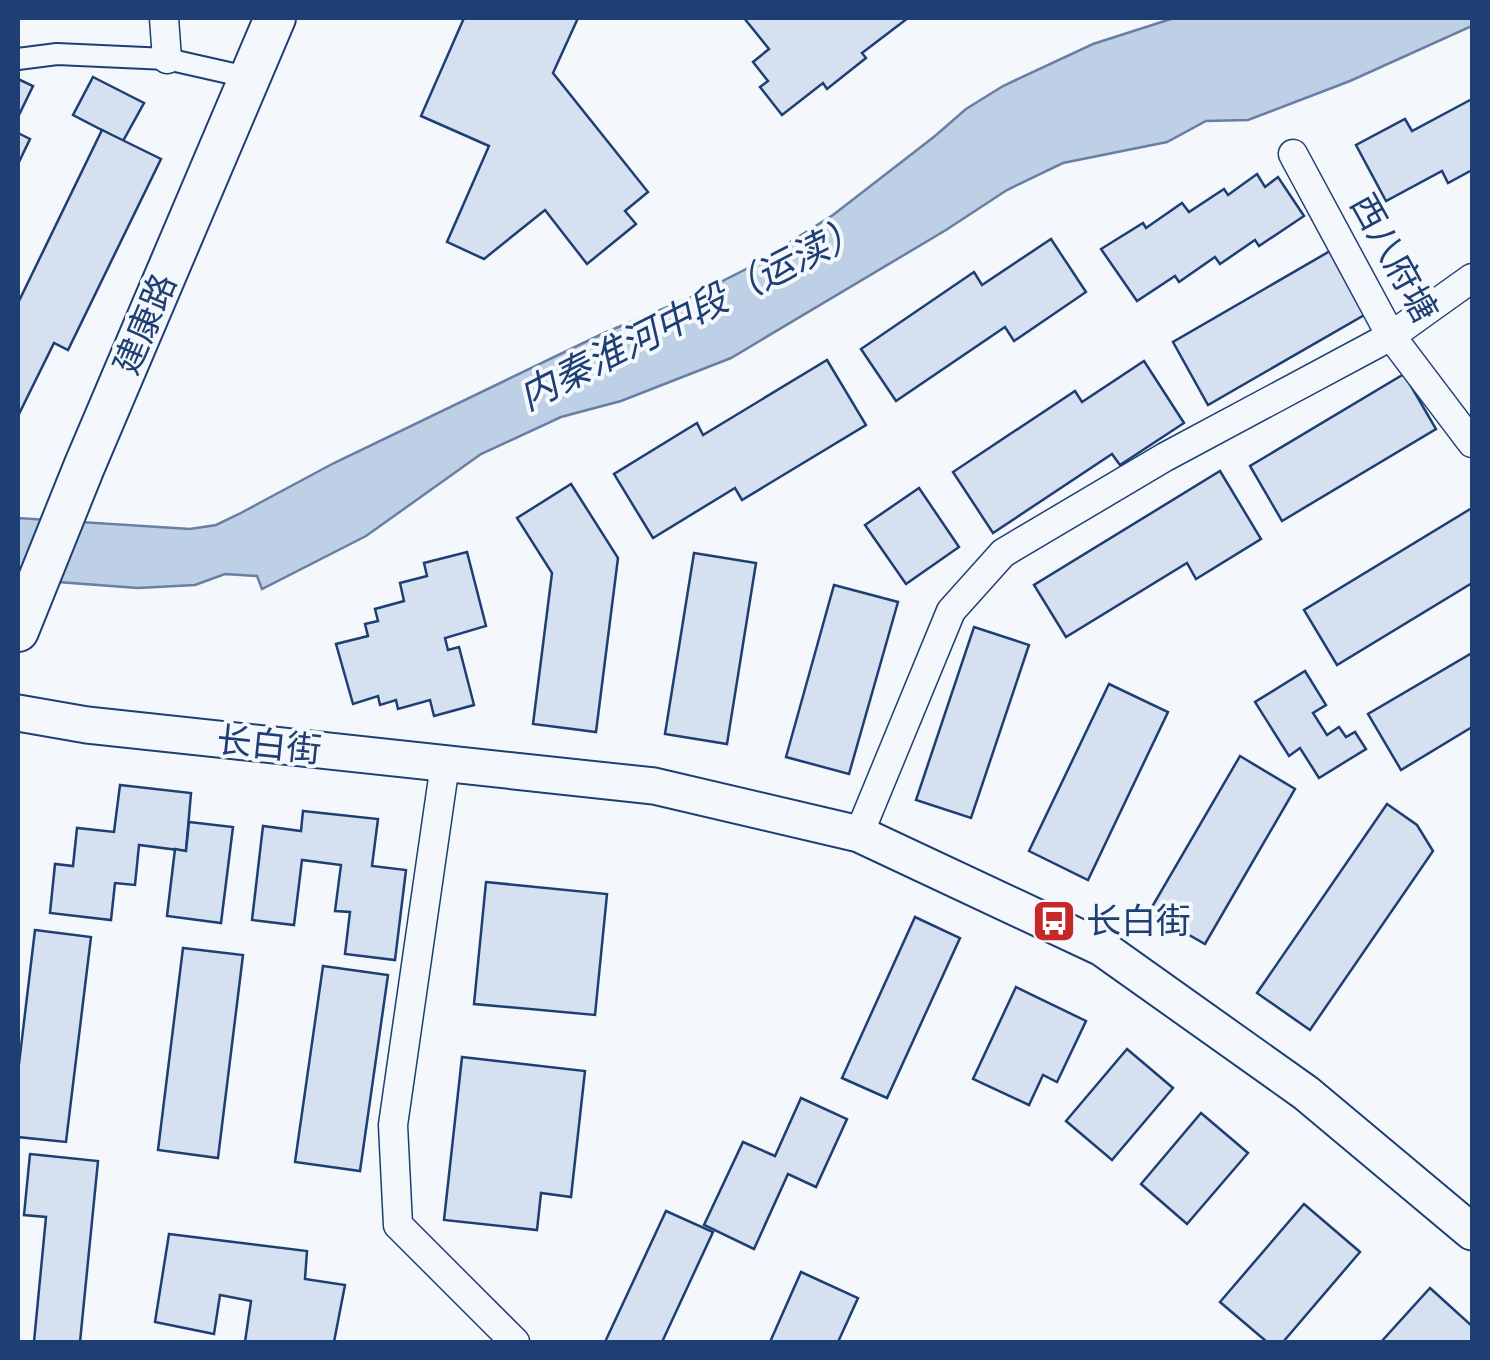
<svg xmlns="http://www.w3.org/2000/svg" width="1490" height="1360" viewBox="0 0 1490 1360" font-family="'Titillium Web','Noto Sans SC',sans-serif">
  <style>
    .water { fill: #bed0e5; stroke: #687fa3; stroke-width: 2.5 }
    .building { fill: #d5e0f0; stroke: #1d3f73; stroke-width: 2.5 }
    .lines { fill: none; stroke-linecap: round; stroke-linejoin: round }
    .pedestrian-casing { stroke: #1d3f73; stroke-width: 24 }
    .minor-casing { stroke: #1d3f73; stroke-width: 31 }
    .tertiary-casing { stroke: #1d3f73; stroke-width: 39 }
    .secondary-casing { stroke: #1d3f73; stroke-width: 44 }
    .pedestrian { stroke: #f4f7fb; stroke-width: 20 }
    .minor { stroke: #f4f7fb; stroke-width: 28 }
    .tertiary { stroke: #f4f7fb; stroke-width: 35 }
    .secondary { stroke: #f4f7fb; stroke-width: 40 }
    .labels { text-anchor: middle; stroke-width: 8; stroke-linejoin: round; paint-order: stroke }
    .street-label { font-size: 35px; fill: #1d3f73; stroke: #f4f7fb }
    .poi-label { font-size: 35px; fill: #1d3f73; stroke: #f4f7fb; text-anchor: start }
    .water-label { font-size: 38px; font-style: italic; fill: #1d3f73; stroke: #f4f7fb }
  </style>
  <rect width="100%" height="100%" fill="#f4f7fb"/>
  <!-- water -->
  <polygon class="water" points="1174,18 1472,18 1472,26 1350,81 1248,120 1206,121 1167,142 1063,163 1007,190 946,230 731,358 621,401 561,417 481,454 366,536 262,589 257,576 225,574 195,585 138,588 18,579 18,518 190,529 216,525 239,514 334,463 604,333 687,299 752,266 833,215 935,136 966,109 1003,86 1093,44"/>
  <!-- building -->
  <g class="building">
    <polygon points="464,18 578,18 553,73 648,192 625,211 636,224 587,264 545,210 484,259 447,242 489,146 421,116"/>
    <polygon points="744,18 908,18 862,53 866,58 827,89 823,83 782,115 760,87 768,81 753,62 769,49"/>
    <polygon points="93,77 144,103 123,141 73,115"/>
    <polygon points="18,79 33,86 18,117"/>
    <polygon points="1472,99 1472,170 1448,183 1442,171 1386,201 1356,145 1405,119 1412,131"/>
    <polygon points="102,130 161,159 68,350 54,343 18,416 18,303"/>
    <polygon points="18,133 30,139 18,164"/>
    <polygon points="1257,174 1265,187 1278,177 1304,216 1259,246 1255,240 1220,264 1215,257 1179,282 1175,276 1137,301 1101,249 1143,223 1146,228 1182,203 1189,212 1224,189 1228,195"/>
    <polygon points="1051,239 1086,292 1014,341 1005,327 896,401 861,349 974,272 982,285"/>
    <polygon points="1330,251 1366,314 1208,405 1173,342"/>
    <polygon points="827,360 866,425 742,500 735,488 653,538 614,474 697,423 703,435"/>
    <polygon points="1144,361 1184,423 1120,465 1112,454 993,533 953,472 1075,391 1082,402"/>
    <polygon points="1404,374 1436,429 1282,521 1250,466"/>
    <polygon points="1220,471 1261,539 1196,579 1187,563 1066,637 1034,585"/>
    <polygon points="571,484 618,558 596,732 533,724 552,573 517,518"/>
    <polygon points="919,488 959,547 906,584 865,525"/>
    <polygon points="1472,508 1472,583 1337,665 1304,610"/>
    <polygon points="467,552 486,626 445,638 448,650 459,647 474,705 434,716 430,700 398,709 396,700 380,705 378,696 353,704 336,644 368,636 365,624 378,621 375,609 404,601 400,583 427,576 424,563"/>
    <polygon points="694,553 756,563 727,744 665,734"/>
    <polygon points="834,585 898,602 849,774 786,757"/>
    <polygon points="974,627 1029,645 971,818 916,800"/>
    <polygon points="1472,653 1472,727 1401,770 1368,714"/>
    <polygon points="1305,671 1326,705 1313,713 1327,735 1339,727 1346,737 1355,732 1366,749 1319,778 1300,748 1289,756 1255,702"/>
    <polygon points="1109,684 1168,712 1088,880 1029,851"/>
    <polygon points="1240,756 1295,789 1205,944 1149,912"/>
    <polygon points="120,785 191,793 186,851 139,845 135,885 115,883 111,920 50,913 55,864 73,866 77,828 114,832"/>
    <polygon points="1387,804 1417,825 1433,851 1310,1030 1257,993"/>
    <polygon points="303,811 378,819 372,866 406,870 395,960 345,954 350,912 335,911 341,865 302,860 294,925 252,920 263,826 301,831"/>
    <polygon points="189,822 233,827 221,923 167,916 175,849 186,851"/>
    <polygon points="486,882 607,894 595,1015 474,1004"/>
    <polygon points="915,917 960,938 887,1098 842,1078"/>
    <polygon points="35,930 91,937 66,1142 18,1137 18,1072"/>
    <polygon points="183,948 243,955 218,1158 158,1150"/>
    <polygon points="323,966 388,975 360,1171 295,1162"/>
    <polygon points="1016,987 1086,1021 1057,1082 1043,1075 1029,1105 973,1079"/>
    <polygon points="1127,1049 1173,1088 1112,1160 1066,1121"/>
    <polygon points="462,1057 585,1071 571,1197 541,1193 537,1230 444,1220"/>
    <polygon points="801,1098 847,1119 816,1187 788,1174 754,1249 704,1225 743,1142 775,1156"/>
    <polygon points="1201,1113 1248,1153 1187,1224 1141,1184"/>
    <polygon points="30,1154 98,1161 80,1342 34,1342 46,1217 24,1215"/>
    <polygon points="1304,1204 1360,1252 1283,1342 1267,1342 1220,1302"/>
    <polygon points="666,1211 713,1232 662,1342 605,1342"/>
    <polygon points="169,1234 307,1251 305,1279 345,1285 334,1342 245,1342 251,1301 220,1295 214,1334 155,1322"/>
    <polygon points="801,1272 858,1298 838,1342 770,1342"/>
    <polygon points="1430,1288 1472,1326 1472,1342 1381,1342"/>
  </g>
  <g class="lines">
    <!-- pedestrian casing -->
    <g class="pedestrian-casing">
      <polyline id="pedestrian" points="18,59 57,54 167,59 251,78"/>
    </g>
    <!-- minor casing -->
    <g class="minor-casing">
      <g id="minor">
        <polyline points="164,18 167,59"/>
        <polyline points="1293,154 1391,336 1472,443"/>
        <polyline points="445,764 393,1125 398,1225 515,1342"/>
        <polyline points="859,834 951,611 1003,553 1165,457 1391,336 1472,278"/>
      </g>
    </g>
    <!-- tertiary casing -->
    <g class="tertiary-casing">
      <polyline id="tertiary" points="18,713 87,725 654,786 859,834 1102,948 1306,1093 1472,1232"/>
    </g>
    <!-- secondary casing -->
    <g class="secondary-casing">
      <polyline id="secondary" points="18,631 84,467 275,18"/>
    </g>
    <!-- pedestrian -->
    <use href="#pedestrian" class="pedestrian"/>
    <!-- minor -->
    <use href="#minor" class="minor"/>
    <!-- tertiary -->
    <use href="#tertiary" class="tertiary"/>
    <!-- secondary -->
    <use href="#secondary" class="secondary"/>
  </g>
  <!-- icons -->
  <defs>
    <g id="bus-square" transform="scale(2.25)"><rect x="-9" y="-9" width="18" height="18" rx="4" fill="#c62828" stroke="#f4f7fb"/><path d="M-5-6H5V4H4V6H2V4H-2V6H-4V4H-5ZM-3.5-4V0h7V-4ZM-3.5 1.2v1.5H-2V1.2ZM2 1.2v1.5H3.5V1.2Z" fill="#fff"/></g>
  </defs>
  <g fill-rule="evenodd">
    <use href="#bus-square" x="1054" y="921"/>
  </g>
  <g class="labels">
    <!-- street labels -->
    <g class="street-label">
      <text transform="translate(1394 258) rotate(61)" y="12">西八府塘</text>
      <text transform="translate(145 324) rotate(-67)" y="12">建康路</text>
      <text transform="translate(269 745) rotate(6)" y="12">长白街</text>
    </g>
    <!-- poi labels -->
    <g class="poi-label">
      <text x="1086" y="933">长白街</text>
    </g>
    <!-- water labels -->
    <g class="water-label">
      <text transform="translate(691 313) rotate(-27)" y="13">内秦淮河中段（运渎）</text>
    </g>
  </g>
  <!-- border -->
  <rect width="1490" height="1360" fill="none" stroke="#1d3f73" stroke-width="40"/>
</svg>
